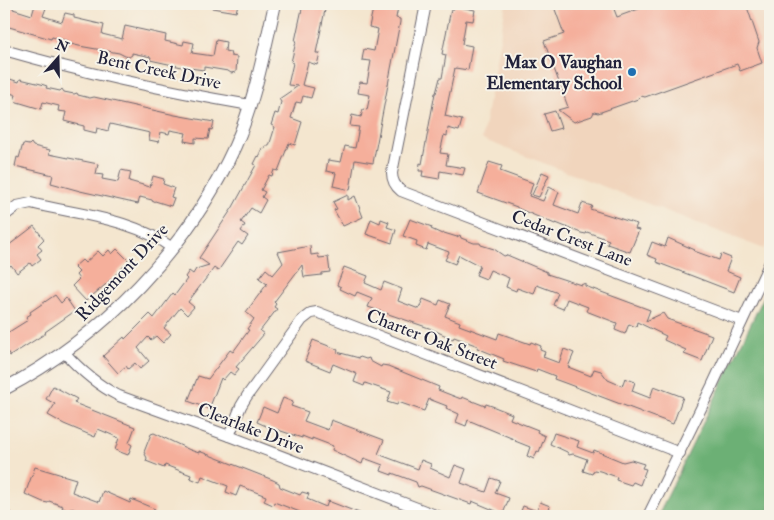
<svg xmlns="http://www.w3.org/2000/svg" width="774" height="520" viewBox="0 0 774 520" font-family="'IM FELL Double Pica',serif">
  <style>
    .built { fill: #f1d5bd }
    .forest { fill: #6cb075; stroke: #476958 }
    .building { fill: #f5af9b }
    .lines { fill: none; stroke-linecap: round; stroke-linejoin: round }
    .minor-casing { stroke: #6c676f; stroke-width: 12 }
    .tertiary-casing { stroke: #6c676f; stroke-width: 14 }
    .minor { stroke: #fff; stroke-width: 10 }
    .tertiary { stroke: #fff; stroke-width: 12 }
    .poi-dot { fill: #1f6fb2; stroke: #f7f3e8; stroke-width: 2 }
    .labels { text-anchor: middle; stroke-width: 4; stroke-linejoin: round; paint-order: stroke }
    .poi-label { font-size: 18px; font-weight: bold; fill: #22223b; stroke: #f7f3e8; text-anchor: end }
    .street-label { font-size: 18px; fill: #22223b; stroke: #f7f3e8 }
  </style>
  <rect width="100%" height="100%" fill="#f7f3e8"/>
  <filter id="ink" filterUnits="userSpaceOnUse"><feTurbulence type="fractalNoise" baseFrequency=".02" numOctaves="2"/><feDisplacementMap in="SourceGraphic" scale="10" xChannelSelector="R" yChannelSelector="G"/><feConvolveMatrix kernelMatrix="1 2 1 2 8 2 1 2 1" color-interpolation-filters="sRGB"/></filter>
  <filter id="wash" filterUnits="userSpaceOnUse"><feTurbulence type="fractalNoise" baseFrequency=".0096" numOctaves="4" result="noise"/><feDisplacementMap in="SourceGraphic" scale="20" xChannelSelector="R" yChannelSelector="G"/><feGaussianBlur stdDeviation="1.12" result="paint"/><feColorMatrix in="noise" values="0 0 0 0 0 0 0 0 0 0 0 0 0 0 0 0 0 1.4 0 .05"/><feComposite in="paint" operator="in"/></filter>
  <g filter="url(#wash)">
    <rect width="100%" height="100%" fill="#f4e6cf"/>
    <!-- built -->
    <polygon class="built" points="506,4 770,4 770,236 764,249 482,139"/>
    <!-- forest -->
    <polygon class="forest" points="770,284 770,516 658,516"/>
    <g id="blocks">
      <!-- building -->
      <g class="building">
        <polygon points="4,4 14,4 13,9 32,15 35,5 46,8 43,16 62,22 65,13 74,15 74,18 104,25 102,34 122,39 125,26 166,35 165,41 183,45 184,41 194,43 192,53 213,56 216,40 226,42 225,51 230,52 231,56 237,57 236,72 231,73 228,71 204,67 204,70 182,67 150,60 151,57 132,53 132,55 129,57 125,56 119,53 79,46 67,43 68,41 52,37 51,39 9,27 4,26"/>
        <polygon points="212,4 238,4 236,12 212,8"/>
        <polygon points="303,4 335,4 325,10 316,53 320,53 317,65 308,62 302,85 314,88 311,98 303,96 301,103 296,102 291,118 302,122 295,145 289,143 278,171 274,170 272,176 269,175 261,190 265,192 262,197 266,200 259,213 251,208 241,222 245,225 241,231 248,236 242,245 238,242 218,271 214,268 188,302 194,307 187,315 180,308 164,328 171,334 163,343 156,336 151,340 148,337 138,348 149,361 140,369 135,363 128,369 126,366 118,373 103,356 124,337 125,339 150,314 154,318 173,293 175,295 187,279 185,277 189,271 193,274 196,269 209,265 199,258 233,207 256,165 254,164 258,156 259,157 263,148 265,149 266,146 269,146 275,127 271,125 275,113 278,114 281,102 279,99 298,86 288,85 293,63 291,62 296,42 295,41"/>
        <polygon points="374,4 398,7 396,18 400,19 400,22 373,163 355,160 350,190 333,186 336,173 326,171 328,160 341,162 345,146 355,148 359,127 350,126 352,115 361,117 363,109 367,110 370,95 358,93 360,82 367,83 371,61 362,60 364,49 374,51 378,29 369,27"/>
        <polygon points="553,4 612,4 617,17 652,4 746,4 759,42 757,48 762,63 740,71 737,64 645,97 641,96 638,99 598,113 594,112 592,116 574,122 558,110 568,107 544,41 564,34"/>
        <polygon points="454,6 475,10 473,21 466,20 462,44 472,46 468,70 455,68 445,116 462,120 459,131 448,128 447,136 444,135 440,153 448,154 446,165 465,168 463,175 440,171 439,179 422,176 423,171 419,171 420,163 422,164 435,93 436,93 440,78 442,78 446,55 442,54 451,9 454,9"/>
        <polygon points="4,77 19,82 20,79 41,84 47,86 46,88 60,91 62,89 64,92 74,94 77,93 78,95 90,98 94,97 175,115 214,122 212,130 210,129 208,139 195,138 195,143 184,141 186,133 170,130 169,134 161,132 159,142 149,140 150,133 110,124 108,131 97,128 96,133 84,130 84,126 64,121 66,112 58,111 59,106 43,102 41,109 14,101 16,95 4,91"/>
        <polygon points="555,111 561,128 550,131 544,114"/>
        <polygon points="31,143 33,146 50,150 49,154 98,164 96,174 103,175 102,179 118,182 121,170 131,172 129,181 150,187 153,176 164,179 163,184 174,188 171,197 174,198 171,206 155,201 153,202 152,200 140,197 138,204 80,191 51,183 53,175 15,166 17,157 19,158 23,144 29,145"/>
        <polygon points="489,162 502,166 500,171 533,183 529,196 543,201 549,187 559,192 554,205 578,214 582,203 592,206 590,209 637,224 635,229 639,230 630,252 607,244 609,240 587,232 586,234 581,233 556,223 555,224 517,208 517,207 478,193"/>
        <polygon points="542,172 549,175 539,197 532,195"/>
        <polygon points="348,195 348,200 355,196 363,217 343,226 334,210 337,209 333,202"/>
        <polygon points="371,219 380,223 381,219 389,222 387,227 396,230 392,243 366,234"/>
        <polygon points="410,219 432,227 431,229 442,234 444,233 457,237 460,235 461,238 474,243 480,243 481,245 494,249 504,256 507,255 547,272 547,274 581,285 585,283 585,286 650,310 646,321 663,313 667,319 712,335 702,361 684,354 686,350 664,340 666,336 637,322 636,327 629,324 625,334 615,330 617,323 586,311 588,307 567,299 563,309 553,305 558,293 537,285 534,294 517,288 516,291 506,287 509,278 490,270 486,279 476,275 480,266 459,255 455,264 445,260 449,252 428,244 426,250 416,246 417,241 403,236"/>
        <polygon points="34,226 44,239 38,245 42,250 37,254 41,259 32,266 30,263 17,273 11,265 4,271 4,249"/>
        <polygon points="668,238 695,250 694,251 719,260 721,254 731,258 726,271 740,277 734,292 656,262 657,259 647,255 652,242 665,247"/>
        <polygon points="310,246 311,255 318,254 319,258 328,257 330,272 322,273 322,275 304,277 302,265 274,302 276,304 274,307 277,309 260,331 264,334 236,367 239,369 234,375 230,372 223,380 221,378 209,409 188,401 198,376 208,379 230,350 233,352 249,330 247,329 254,319 246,312 267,284 259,278 266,269 273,275 283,263 278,252"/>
        <polygon points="117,249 129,261 105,285 86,301 72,286 79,279 76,275 79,272 74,267 82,260 85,263 98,251 103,256 109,250 112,254"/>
        <polygon points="344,267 368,276 365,283 381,290 384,282 402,289 398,301 419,309 423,299 438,305 440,300 450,304 445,316 460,322 459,325 497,339 499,333 530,344 531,342 541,346 540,350 545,352 543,357 559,363 564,349 574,353 568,367 591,376 594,369 601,371 608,380 622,386 625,378 635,382 632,391 650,398 654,386 683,397 673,424 565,383 554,379 555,376 537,369 536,372 503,361 504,359 477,348 478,346 454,337 453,339 429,328 368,307 372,298 357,292 355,296 340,289 341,287 337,285"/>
        <polygon points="55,295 61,303 66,298 75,311 45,332 46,333 10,356 4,346 4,335 28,320 26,317 31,314 30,312"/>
        <polygon points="313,340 334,348 338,350 337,352 359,358 360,357 366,359 369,358 370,361 381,367 382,365 388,366 439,387 438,390 461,399 462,397 485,406 486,404 492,406 512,414 510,419 538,430 537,432 545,436 539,452 537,451 534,459 527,456 530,447 515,441 516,440 468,420 466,426 456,422 459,414 446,408 447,406 429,399 424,411 398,402 397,405 387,402 391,392 365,383 364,386 354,382 357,374 333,364 330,371 305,361"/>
        <polygon points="53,386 77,399 74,403 135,427 129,443 132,445 128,455 115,450 119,438 98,429 95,437 64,424 48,415 55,404 46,399"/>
        <polygon points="283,398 293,402 291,406 308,412 304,421 328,430 331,420 384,440 378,454 418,469 421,460 431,464 430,468 450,477 455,465 466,469 461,483 486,492 491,478 500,481 495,493 509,498 503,514 472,501 471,504 421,486 418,487 416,482 392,473 392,475 381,471 383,465 364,458 362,464 332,450 333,446 312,438 312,440 302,436 302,438 275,429 275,430 257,422 263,407 277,413"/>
        <polygon points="154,433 190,450 199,453 199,451 273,480 279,483 280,487 300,495 302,492 309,494 307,499 326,507 328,501 367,516 299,516 300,512 274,502 273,505 264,501 266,496 240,486 236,496 226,492 228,486 202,476 200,482 190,478 191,475 165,465 164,468 146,461 147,458 144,452 151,434"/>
        <polygon points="554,433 579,441 577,447 593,453 594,450 623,462 631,460 644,464 642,468 646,469 640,485 633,482 631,485 616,480 617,477 600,471 594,470 592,474 583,471 587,459 573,454 569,455 567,452 550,444"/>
        <polygon points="35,467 76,479 72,492 99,502 103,491 130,503 131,499 155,509 153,516 91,516 71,508 70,511 62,508 63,506 49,501 48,503 43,502 25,494"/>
        <polygon points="540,502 550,506 549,510 563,516 519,516 523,506 537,511"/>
      </g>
    </g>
  </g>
  <g filter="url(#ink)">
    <use href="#blocks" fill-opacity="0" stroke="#6c676f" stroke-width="1"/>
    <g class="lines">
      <!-- minor casing -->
      <g class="minor-casing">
        <g id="minor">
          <path d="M426,4L392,173C392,181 395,186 401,191L742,321"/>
          <path d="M4,50C84,73 167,91 250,105"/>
          <path d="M4,216L17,206L31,203C78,215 133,218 172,248"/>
          <path d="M64,352C80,370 97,385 119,396L229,436L438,516"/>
          <polyline points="229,436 241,406 247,396 302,320 311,313 317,312 680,453"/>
          <polyline points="4,516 6,516"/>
          <polyline points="648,516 712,386 770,262"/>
        </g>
      </g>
      <!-- tertiary casing -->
      <g class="tertiary-casing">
        <path id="tertiary" d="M4,389C103,337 189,247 235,146C255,101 264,51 275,4"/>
      </g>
      <!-- minor -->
      <use href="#minor" class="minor"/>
      <!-- tertiary -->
      <use href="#tertiary" class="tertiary"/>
    </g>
  </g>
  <!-- markers -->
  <circle class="poi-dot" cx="632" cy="72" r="5"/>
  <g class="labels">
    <!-- poi labels -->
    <g class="poi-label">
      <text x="622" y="68">Max O Vaughan<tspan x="622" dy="21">Elementary School</tspan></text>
    </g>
    <!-- street labels -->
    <g class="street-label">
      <text transform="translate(159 70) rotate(12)" y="6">Bent Creek Drive</text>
      <text transform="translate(572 238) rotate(21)" y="6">Cedar Crest Lane</text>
      <text transform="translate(122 272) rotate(-47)" y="6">Ridgemont Drive</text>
      <text transform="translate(432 339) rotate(21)" y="6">Charter Oak Street</text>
      <text transform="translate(251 428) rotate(21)" y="6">Clearlake Drive</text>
    </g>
  </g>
  <!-- margin -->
  <rect width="774" height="520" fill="none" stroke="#f7f3e8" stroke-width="20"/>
  <!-- north arrow -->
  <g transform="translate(58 58) rotate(20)" stroke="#f7f3e8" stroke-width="4" paint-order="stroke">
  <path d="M0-4L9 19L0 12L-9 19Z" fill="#22223b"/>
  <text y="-8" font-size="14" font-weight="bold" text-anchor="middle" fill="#22223b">N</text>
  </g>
</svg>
